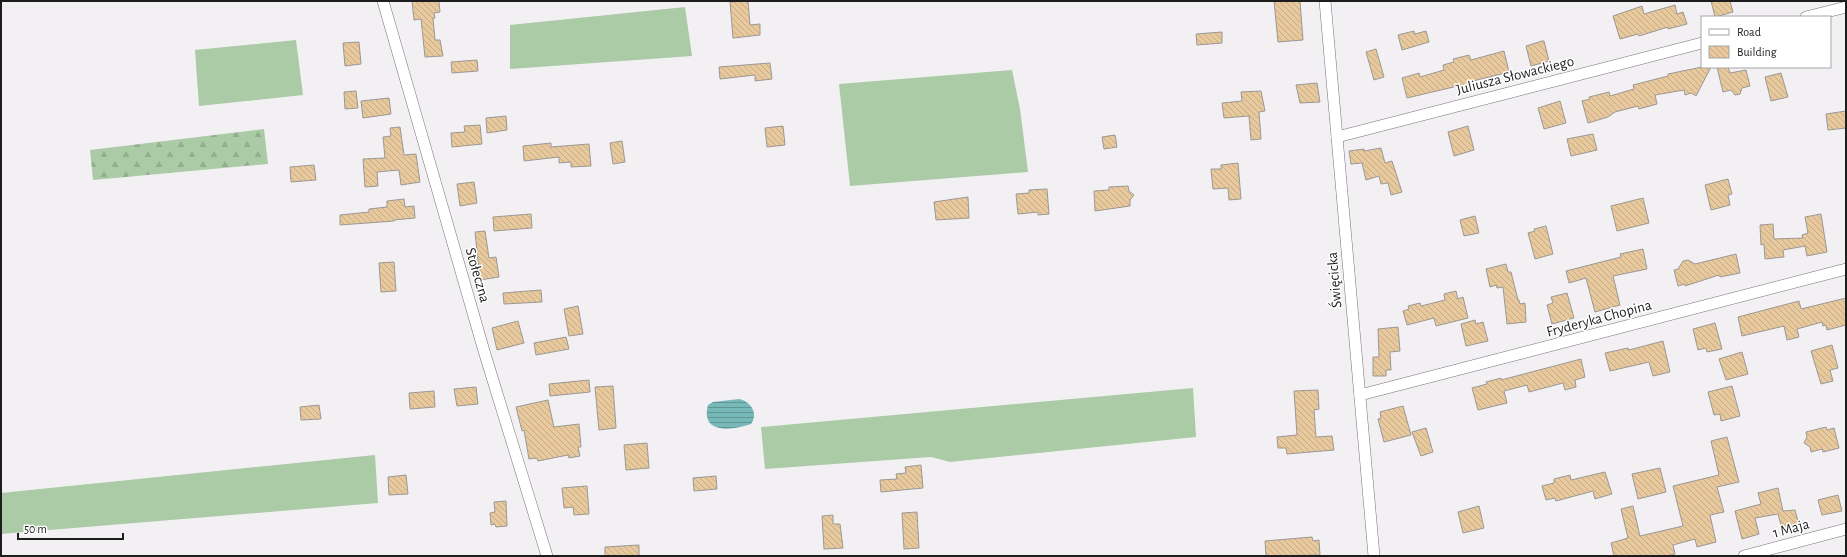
<svg xmlns="http://www.w3.org/2000/svg" width="1847" height="557" viewBox="0 0 1847 557" font-family="'Alegreya Sans',sans-serif">
  <style>
    .grass { fill: #abcba6 }
    .forest { fill: url(#forest-firs) }
    .water { fill: url(#water-rules) }
    .building { fill: url(#building-back-hatch); stroke: #9b9894 }
    .lines { fill: none; stroke-linecap: round; stroke-linejoin: round }
    .minor-casing { stroke: #747276; stroke-width: 12 }
    .minor { stroke: #fff; stroke-width: 11 }
    .labels { text-anchor: middle; stroke-width: 3; stroke-linejoin: round; paint-order: stroke }
    .street-label { font-size: 15px; fill: #1e1d1e; stroke: #fff }
  </style>
  <defs>
    <pattern id="forest-firs" width="22" height="20" patternUnits="userSpaceOnUse"><rect width="22" height="20" fill="#abcba6"/><path d="M5 1l3.5 6h-7zM16 11l3.5 6h-7z" fill="#93ae8e"/></pattern>
    <pattern id="water-rules" width="6" height="5" patternUnits="userSpaceOnUse"><rect width="6" height="5" fill="#77b9b8"/><path d="M0 2.5h6" fill="none" stroke="#619695"/></pattern>
    <pattern id="building-back-hatch" width="6" height="6" patternUnits="userSpaceOnUse"><rect width="6" height="6" fill="#e8c89d"/><path d="M-1 5l2 2M0 0l6 6M5-1l2 2" fill="none" stroke="#c7ab87"/></pattern>
  </defs>
  <rect width="100%" height="100%" fill="#f3f0f4"/>
  <!-- grass -->
  <g class="grass">
    <polygon points="685,7 692,56 510,69 510,25"/>
    <polygon points="296,40 303,95 199,106 195,50"/>
    <polygon points="1012,70 1020,109 1028,172 850,186 839,84"/>
    <polygon points="1193,388 1196,437 950,462 931,457 765,469 761,427"/>
    <polygon points="375,455 378,503 1,534 1,493"/>
  </g>
  <!-- forest -->
  <polygon class="forest" points="264,129 268,164 93,180 90,150"/>
  <!-- water -->
  <path class="water" d="M739,399C750,401 759,413 751,424C732,431 700,434 708,405L713,402Z"/>
  <!-- building -->
  <g class="building">
    <polygon points="412,1 439,1 440,12 434,13 435,18 433,18 435,40 440,40 443,56 425,57 421,19 414,20"/>
    <polygon points="748,1 750,25 760,24 760,35 733,38 730,2"/>
    <polygon points="1274,1 1300,1 1303,40 1278,42"/>
    <polygon points="1711,1 1730,1 1733,12 1715,17"/>
    <polygon points="1675,5 1677,14 1683,12 1687,24 1668,29 1668,27 1639,36 1638,34 1620,39 1613,16 1642,6 1644,14"/>
    <polygon points="1414,31 1415,34 1426,31 1429,42 1402,50 1398,35"/>
    <polygon points="1222,32 1222,43 1197,45 1196,34"/>
    <polygon points="1542,41 1544,41 1549,61 1531,66 1526,46"/>
    <polygon points="359,42 361,64 345,66 343,43"/>
    <polygon points="1376,49 1384,77 1374,80 1366,52"/>
    <polygon points="1504,51 1509,72 1473,81 1474,84 1462,87 1462,85 1407,98 1402,78 1419,73 1420,77 1444,70 1443,65 1454,62 1453,59 1469,55 1471,60"/>
    <polygon points="477,60 478,71 452,73 451,62"/>
    <polygon points="770,63 772,79 755,81 755,75 720,79 719,67"/>
    <polygon points="1702,67 1711,67 1696,96 1691,93 1685,95 1684,90 1655,95 1657,104 1639,109 1638,106 1615,112 1608,117 1588,123 1582,101 1590,99 1589,97 1609,92 1610,96 1634,89 1633,85 1668,76 1668,74"/>
    <polygon points="1717,67 1728,67 1730,73 1746,70 1750,86 1742,88 1740,94 1735,95 1731,90 1723,92"/>
    <polygon points="1781,73 1788,97 1771,101 1765,77"/>
    <polygon points="1317,83 1320,102 1300,103 1296,85"/>
    <polygon points="356,91 358,108 345,109 344,92"/>
    <polygon points="1261,91 1265,111 1259,112 1261,139 1251,140 1249,116 1224,118 1222,103 1242,101 1241,92"/>
    <polygon points="389,98 391,114 363,118 361,101"/>
    <polygon points="1560,101 1566,123 1544,129 1538,108"/>
    <polygon points="1846,111 1846,128 1828,130 1826,114"/>
    <polygon points="506,116 507,130 487,133 486,118"/>
    <polygon points="480,125 482,144 452,147 451,133 465,132 464,126"/>
    <polygon points="783,126 785,145 767,147 765,128"/>
    <polygon points="1468,126 1474,150 1454,156 1448,132"/>
    <polygon points="400,127 404,155 416,154 420,182 401,185 399,170 377,172 378,186 365,187 363,159 385,158 383,137 391,136 390,128"/>
    <polygon points="1593,134 1597,150 1571,156 1567,139"/>
    <polygon points="1115,135 1117,147 1104,149 1102,137"/>
    <polygon points="622,141 625,162 613,164 610,143"/>
    <polygon points="551,143 551,147 589,144 591,166 571,167 571,162 559,163 559,157 524,161 523,146"/>
    <polygon points="1381,148 1385,163 1392,161 1402,192 1391,195 1388,183 1381,184 1379,176 1366,180 1362,163 1351,164 1349,151 1364,149 1364,151"/>
    <polygon points="1238,163 1241,199 1229,200 1228,188 1213,189 1211,169 1221,169 1221,165"/>
    <polygon points="314,165 316,180 291,182 290,167"/>
    <polygon points="1728,179 1732,194 1728,195 1730,205 1711,210 1705,185"/>
    <polygon points="474,182 477,203 460,206 457,184"/>
    <polygon points="1128,186 1129,191 1134,195 1130,200 1130,206 1095,211 1094,191 1109,190 1109,187"/>
    <polygon points="1047,189 1049,214 1038,215 1038,212 1018,214 1016,194 1029,193 1029,190"/>
    <polygon points="968,197 969,218 936,220 934,202"/>
    <polygon points="1643,198 1649,223 1617,231 1611,206"/>
    <polygon points="404,199 405,207 414,206 415,218 394,220 394,221 340,225 340,215 369,212 369,209 387,207 387,201"/>
    <polygon points="531,214 532,228 494,231 493,217"/>
    <polygon points="1821,214 1827,252 1807,256 1805,246 1783,250 1784,257 1765,259 1764,244 1761,245 1760,225 1773,224 1774,239 1803,238 1802,235 1808,233 1805,217"/>
    <polygon points="1475,216 1479,233 1464,236 1460,220"/>
    <polygon points="1546,226 1553,254 1535,259 1528,233 1535,231 1534,229"/>
    <polygon points="485,231 489,258 496,257 499,277 480,280 475,232"/>
    <polygon points="1643,249 1647,269 1613,276 1620,305 1595,312 1586,278 1569,283 1566,271 1621,257 1620,254"/>
    <polygon points="1736,254 1740,273 1720,277 1719,275 1685,286 1685,284 1678,286 1674,270 1678,269 1683,261 1688,260 1695,264"/>
    <polygon points="394,262 396,291 381,292 379,263"/>
    <polygon points="1506,264 1508,272 1511,272 1518,300 1519,300 1520,304 1525,303 1526,322 1507,324 1503,287 1497,288 1496,285 1490,287 1486,269"/>
    <polygon points="541,290 542,302 504,304 503,293"/>
    <polygon points="1456,291 1458,299 1463,297 1468,318 1436,326 1434,318 1407,325 1403,311 1409,309 1408,306 1420,303 1421,306 1445,300 1444,294"/>
    <polygon points="1567,293 1574,318 1552,324 1547,305 1553,303 1551,297"/>
    <polygon points="1846,298 1846,325 1827,330 1826,325 1823,326 1822,322 1797,329 1799,337 1787,340 1784,326 1742,336 1738,317 1799,301 1801,309"/>
    <polygon points="578,306 583,334 569,336 564,309"/>
    <polygon points="1475,320 1476,324 1483,322 1488,341 1466,346 1461,324"/>
    <polygon points="518,321 524,343 497,350 492,328"/>
    <polygon points="1715,323 1722,349 1707,352 1706,348 1698,350 1693,329"/>
    <polygon points="1398,327 1400,351 1390,352 1391,370 1386,370 1386,376 1373,376 1373,357 1379,357 1378,329"/>
    <polygon points="566,337 569,349 536,355 534,343"/>
    <polygon points="1663,341 1670,372 1653,376 1649,362 1610,371 1605,353 1628,348 1629,350"/>
    <polygon points="1832,345 1838,368 1830,370 1833,381 1821,384 1811,351"/>
    <polygon points="1742,352 1748,374 1726,380 1719,359"/>
    <polygon points="1581,359 1585,377 1575,380 1576,387 1565,390 1563,383 1529,392 1527,385 1504,391 1507,403 1478,410 1472,388 1487,384 1486,382 1501,378 1501,380"/>
    <polygon points="589,380 590,392 550,396 549,384"/>
    <polygon points="613,386 616,428 599,430 595,387"/>
    <polygon points="1732,386 1740,416 1721,421 1720,414 1714,415 1708,392"/>
    <polygon points="476,387 478,404 457,406 454,389"/>
    <polygon points="1318,390 1319,409 1314,410 1316,437 1332,436 1334,450 1287,454 1286,448 1278,448 1277,437 1297,435 1294,391"/>
    <polygon points="434,391 435,407 410,409 409,393"/>
    <polygon points="548,400 554,427 579,424 581,447 578,447 580,456 569,458 568,455 538,461 537,458 529,459 524,430 522,431 516,407"/>
    <polygon points="319,405 321,419 301,420 300,407"/>
    <polygon points="1403,406 1411,435 1384,442 1378,419 1381,418 1380,412"/>
    <polygon points="1826,427 1827,430 1834,428 1839,448 1823,452 1822,449 1811,452 1810,447 1804,443 1807,437 1806,432"/>
    <polygon points="1426,428 1433,452 1421,456 1412,432"/>
    <polygon points="1727,437 1739,482 1717,487 1724,512 1710,515 1716,542 1697,547 1695,539 1673,545 1675,554 1667,556 1614,556 1611,543 1628,538 1621,509 1633,506 1640,536 1683,526 1673,486 1719,475 1711,441"/>
    <polygon points="647,443 649,468 626,470 624,445"/>
    <polygon points="921,465 923,488 881,492 880,480 897,479 896,474 906,473 905,467"/>
    <polygon points="1660,468 1666,492 1638,499 1632,474"/>
    <polygon points="1605,472 1612,494 1595,499 1593,491 1556,501 1555,498 1546,500 1542,486 1554,483 1554,479 1570,475 1571,480"/>
    <polygon points="406,475 408,494 389,495 388,477"/>
    <polygon points="716,476 717,489 694,491 693,478"/>
    <polygon points="587,486 589,514 574,515 573,507 564,508 562,488"/>
    <polygon points="1778,488 1783,511 1795,510 1799,525 1782,529 1778,514 1755,518 1759,534 1742,539 1735,511 1761,504 1758,493"/>
    <polygon points="1838,495 1842,511 1822,515 1818,500"/>
    <polygon points="506,501 507,526 496,527 495,524 491,525 490,513 495,512 494,502"/>
    <polygon points="1479,506 1484,528 1463,533 1458,512"/>
    <polygon points="917,512 919,548 904,549 902,513"/>
    <polygon points="833,515 833,524 840,524 843,548 824,549 822,516"/>
    <polygon points="1312,537 1313,541 1319,540 1320,555 1266,556 1265,541"/>
    <polygon points="639,545 639,556 605,556 605,547"/>
  </g>
  <g class="lines">
    <!-- minor casing -->
    <g class="minor-casing">
      <g id="minor">
        <polyline points="383,1 484,351 547,556"/>
        <polyline points="1325,1 1374,556"/>
        <polyline points="1806,17 1846,7"/>
        <polyline points="1337,137 1702,43"/>
        <polyline points="1360,395 1846,269"/>
        <polyline points="1744,556 1846,529"/>
      </g>
    </g>
    <!-- minor -->
    <use href="#minor" class="minor"/>
  </g>
  <g class="labels">
    <!-- street labels -->
    <g class="street-label">
      <text transform="translate(1515 75) rotate(-14)" y="5">Juliusza Słowackiego</text>
      <text transform="translate(478 275) rotate(74)" y="5">Stołeczna</text>
      <text transform="translate(1334 280) rotate(-95)" y="5">Święcicka</text>
      <text transform="translate(1599 318) rotate(-15)" y="5">Fryderyka Chopina</text>
      <text transform="translate(1791 528) rotate(-15)" y="5">1 Maja</text>
    </g>
  </g>
  <!-- border -->
  <rect width="1847" height="557" fill="none" stroke="#1e1d1e" stroke-width="4"/>
  <!-- legend -->
  <rect x="1701" y="16" width="130" height="52" fill="#ffffff" stroke="#a5a5a5"/>
  <rect x="1709" y="29" width="20" height="6" fill="#ffffff" stroke="#a5a5a5"/>
  <text x="1737" y="36" font-size="12" fill="#1e1d1e">Road</text>
  <rect x="1709" y="46" width="20" height="12" fill="url(#building-back-hatch)" stroke="#a5a5a5"/>
  <text x="1737" y="56" font-size="12" fill="#1e1d1e">Building</text>
  <!-- scale -->
  <path d="M18 533v6h105v-6" fill="none" stroke="#1e1d1e" stroke-width="2"/>
  <text x="24" y="533" font-size="12" fill="#1e1d1e" stroke="#ffffff" stroke-width="3" paint-order="stroke">50 m</text>
</svg>
